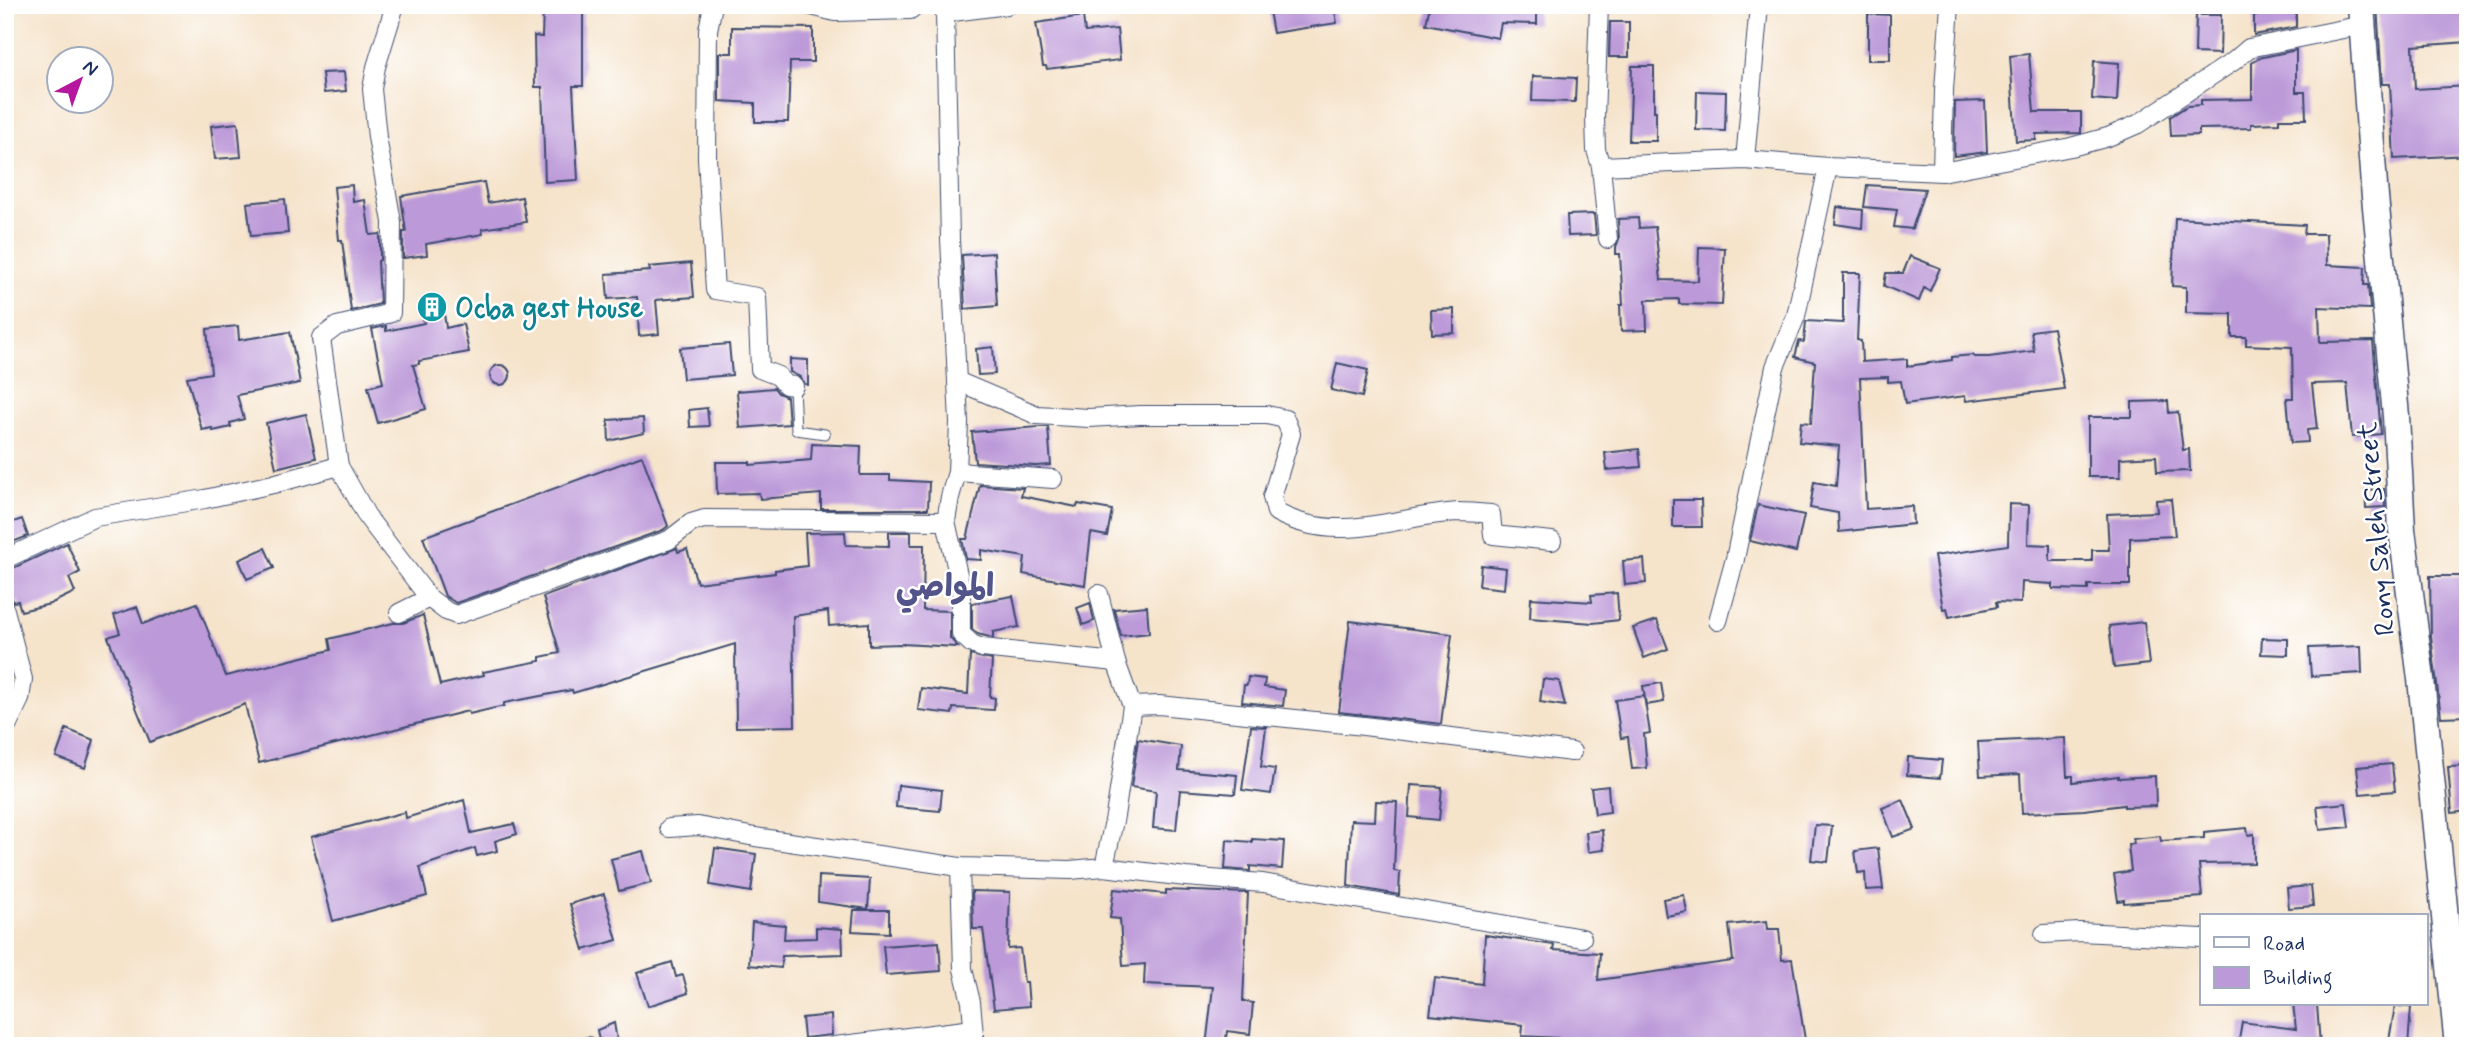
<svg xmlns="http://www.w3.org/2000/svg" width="2473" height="1051" viewBox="0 0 2473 1051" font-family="Mynerve,'Playpen Sans Arabic',sans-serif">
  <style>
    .building { fill: #bc99d8 }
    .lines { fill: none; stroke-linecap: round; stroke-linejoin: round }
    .lane-casing { stroke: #3c4a6e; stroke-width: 11 }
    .street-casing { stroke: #3c4a6e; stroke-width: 20 }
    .secondary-casing { stroke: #3c4a6e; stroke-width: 29 }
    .lane { stroke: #fff; stroke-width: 9 }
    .street { stroke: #fff; stroke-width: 18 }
    .secondary { stroke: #fff; stroke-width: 26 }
    .labels { text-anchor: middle; stroke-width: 5; stroke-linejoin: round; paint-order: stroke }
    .culture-label { font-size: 28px; font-weight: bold; fill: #0d838f; stroke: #fff; text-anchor: start }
    .street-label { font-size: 28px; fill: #1b2f5e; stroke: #fff }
    .quarter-label { font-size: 32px; font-weight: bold; fill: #535489; stroke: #fff }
  </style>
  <rect width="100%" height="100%" fill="#fff"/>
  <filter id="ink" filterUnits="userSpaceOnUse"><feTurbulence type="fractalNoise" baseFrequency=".0143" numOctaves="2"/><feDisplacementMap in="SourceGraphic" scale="14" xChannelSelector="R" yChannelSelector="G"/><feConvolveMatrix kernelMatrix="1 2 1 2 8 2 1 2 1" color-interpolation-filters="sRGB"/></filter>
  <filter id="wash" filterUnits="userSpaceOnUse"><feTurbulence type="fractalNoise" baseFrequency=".00686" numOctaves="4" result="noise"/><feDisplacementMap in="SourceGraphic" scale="28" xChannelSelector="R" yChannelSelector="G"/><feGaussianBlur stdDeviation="1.57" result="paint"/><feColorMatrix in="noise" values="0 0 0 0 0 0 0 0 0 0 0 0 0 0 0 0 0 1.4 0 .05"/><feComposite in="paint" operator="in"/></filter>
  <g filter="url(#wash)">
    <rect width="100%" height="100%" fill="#f5e3ca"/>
    <g id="blocks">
      <!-- building -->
      <g class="building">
        <polygon points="1268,5 1334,5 1337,23 1273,33"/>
        <polygon points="1430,5 1537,5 1537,24 1501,23 1498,38 1426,24"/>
        <polygon points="2377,5 2468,5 2468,42 2413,46 2415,89 2468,86 2468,155 2394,159 2390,84 2382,84"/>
        <polygon points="543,10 583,13 583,86 573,86 578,180 545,182 542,87 535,87 534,36 542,37"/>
        <polygon points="2296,12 2296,27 2254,35 2254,15"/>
        <polygon points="1868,14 1890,15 1890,60 1868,60"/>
        <polygon points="2196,15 2221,15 2220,54 2195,53"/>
        <polygon points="1083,16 1085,32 1117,29 1120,60 1047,69 1046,66 1043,66 1036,23"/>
        <polygon points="1610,22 1629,22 1629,57 1609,57"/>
        <polygon points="732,27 813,28 813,62 790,62 788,122 755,122 755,103 719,101 719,53 732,53"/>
        <polygon points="2296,50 2296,92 2305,92 2306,119 2279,119 2279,123 2251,124 2251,128 2199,129 2199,135 2171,136 2170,117 2187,106 2201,105 2201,100 2252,99 2252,62 2259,58"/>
        <polygon points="2029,54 2034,112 2081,112 2081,133 2036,134 2036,140 2016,141 2010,56"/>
        <polygon points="2094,61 2119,63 2117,101 2092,99"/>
        <polygon points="1632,66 1654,66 1654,111 1656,111 1656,141 1629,141"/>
        <polygon points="344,72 346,91 324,93 322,73"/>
        <polygon points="1533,76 1576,78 1575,102 1532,101"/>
        <polygon points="1697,91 1726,92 1725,131 1696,130"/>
        <polygon points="1985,101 1987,152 1954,156 1955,102"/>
        <polygon points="238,123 241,157 215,159 211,126"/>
        <polygon points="484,182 488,203 522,197 526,222 482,229 483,234 426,244 427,255 403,258 403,232 406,232 401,196"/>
        <polygon points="352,185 353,202 365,200 370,235 380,234 380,260 378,261 380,304 351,311 342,240 339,240 334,187"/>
        <polygon points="1867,185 1925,189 1912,229 1894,227 1897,210 1864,207"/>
        <polygon points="285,199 288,233 251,236 247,203"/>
        <polygon points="1837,207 1863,210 1862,228 1835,224"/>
        <polygon points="1594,214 1596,235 1568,236 1567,215"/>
        <polygon points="1638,218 1639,228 1655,227 1661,280 1698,281 1699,247 1725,248 1722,305 1679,304 1679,299 1646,300 1647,330 1621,331 1620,305 1623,305 1620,254 1616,254 1616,247 1619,239 1618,219"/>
        <polygon points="2175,218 2305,225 2304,234 2326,234 2327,265 2365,267 2364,285 2368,285 2370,309 2319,307 2320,342 2373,341 2381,434 2352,437 2347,383 2312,384 2317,429 2307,430 2308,442 2291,443 2287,398 2293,398 2292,347 2246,345 2246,337 2232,337 2232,314 2186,313 2186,287 2172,286"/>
        <polygon points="994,253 997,306 965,309 962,255"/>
        <polygon points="1910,256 1940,268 1930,291 1924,288 1919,301 1884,286 1886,273 1903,273"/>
        <polygon points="691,263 694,297 656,300 659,334 639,336 637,297 608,299 606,274 650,271 649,267"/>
        <polygon points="1843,273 1860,273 1857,340 1861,341 1862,362 1907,359 1907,366 1952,360 1952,357 1973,355 1974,357 1989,357 2034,351 2031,331 2053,328 2064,389 1966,401 1965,396 1905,404 1901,381 1888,382 1888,377 1860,378 1866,509 1912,506 1913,524 1839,532 1838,513 1810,508 1814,482 1836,486 1839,446 1799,442 1801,422 1811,423 1815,362 1795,357 1799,341 1804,342 1806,321 1843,323"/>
        <polygon points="442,299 446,328 463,324 469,352 419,361 419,364 413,365 426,409 378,423 368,387 383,383 372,329 386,326 386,331 424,323 420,302"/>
        <polygon points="1454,309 1454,333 1432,334 1431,310"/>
        <polygon points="238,326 239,340 290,332 300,383 237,395 244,419 230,423 231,427 213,431 212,428 202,430 187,377 211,373 207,329"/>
        <polygon points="729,344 732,375 683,379 680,348"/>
        <polygon points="993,347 995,374 978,375 976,349"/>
        <polygon points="790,359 808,360 808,385 805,384 800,377 790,372"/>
        <polygon points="1337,363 1368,370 1362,397 1331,390"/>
        <circle cx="500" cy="375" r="10"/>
        <polygon points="774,388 778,393 787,397 789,424 740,428 737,391"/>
        <polygon points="2168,401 2169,413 2178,412 2183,450 2189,449 2190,471 2157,472 2156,456 2120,458 2120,477 2088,477 2088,417 2132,417 2132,402"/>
        <polygon points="707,408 709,426 690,427 689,410"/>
        <polygon points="306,414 316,458 276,468 266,423"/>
        <polygon points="643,418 644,433 609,441 608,420"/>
        <polygon points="1040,427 1048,427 1051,465 1036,466 975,462 972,432"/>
        <polygon points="812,444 861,446 860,475 890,475 890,480 929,482 928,509 821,509 821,494 760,499 759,493 717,494 716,462 750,462 750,465 811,460"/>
        <polygon points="1639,449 1641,467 1607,470 1605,453"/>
        <polygon points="642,456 668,526 663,530 456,603 445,596 423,537"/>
        <polygon points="980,485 1023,488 1021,496 1077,507 1078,504 1112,510 1107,536 1091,533 1085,585 1023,574 1025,557 981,550 981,560 966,559 962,539 967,539"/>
        <polygon points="2384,489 2385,507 2366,508 2365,490"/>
        <polygon points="2171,499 2175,536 2130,538 2130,585 2088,585 2088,590 2053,589 2053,584 2022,582 2021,603 1996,602 1997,607 1949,617 1947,608 1943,609 1934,556 2008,545 2009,504 2029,505 2028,544 2050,545 2050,561 2092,561 2092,550 2109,550 2107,514 2157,512 2156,500"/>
        <polygon points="1673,500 1701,500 1702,527 1673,527"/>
        <polygon points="1758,505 1804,515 1796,552 1750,541"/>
        <polygon points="22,519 28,536 5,545 5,525"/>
        <polygon points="845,532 846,545 889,546 889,532 911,532 911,545 924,545 923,610 950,611 950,638 958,647 902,644 869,645 869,623 829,626 828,611 793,616 795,726 736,727 735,644 573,693 572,690 504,703 504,706 469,714 468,711 259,763 245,704 150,742 108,637 120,633 114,615 137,607 143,624 197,603 226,676 331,650 329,639 393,623 403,623 423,615 440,685 484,675 483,672 540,661 540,657 560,653 543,597 677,548 678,552 687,549 697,583 775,573 775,570 807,566 805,533"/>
        <polygon points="67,543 80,572 69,578 75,592 50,604 21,611 18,601 13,602 6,576 13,568"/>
        <polygon points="265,548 274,568 247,579 239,560"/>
        <polygon points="1644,559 1646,583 1625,585 1623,561"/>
        <polygon points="1481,565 1506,568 1504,589 1479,586"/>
        <polygon points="2430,576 2468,576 2468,716 2441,717 2431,636"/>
        <polygon points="1617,593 1619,620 1593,623 1530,618 1531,598 1592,602 1591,595"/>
        <polygon points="1013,596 1019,627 993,632 993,638 978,634 972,629 972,603"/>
        <polygon points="1090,603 1094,621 1083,625 1077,608"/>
        <polygon points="1147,606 1149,633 1121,636 1114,609"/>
        <polygon points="1657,620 1668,649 1644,658 1633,628"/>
        <polygon points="1350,621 1452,634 1441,724 1339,712"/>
        <polygon points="2144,622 2149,664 2114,668 2109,626"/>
        <polygon points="2262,638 2288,639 2288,655 2261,654"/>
        <polygon points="2361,646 2362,673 2311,676 2309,648"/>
        <polygon points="970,655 992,660 990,697 995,698 994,710 953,708 952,714 918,710 921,688 968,694"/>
        <polygon points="1248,677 1265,679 1264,687 1285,690 1283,706 1242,702 1244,685 1247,685"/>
        <polygon points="1543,679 1559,681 1565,706 1540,702"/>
        <polygon points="1661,683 1664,702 1646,705 1643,686"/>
        <polygon points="1644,696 1650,733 1644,734 1647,768 1632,769 1628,737 1621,738 1615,700"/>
        <polygon points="1251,726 1266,727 1261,767 1275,769 1271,794 1242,790"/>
        <polygon points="66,729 94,740 85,768 56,757"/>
        <polygon points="2065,738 2067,776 2073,776 2073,782 2118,776 2118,778 2155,776 2156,806 2124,807 2124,805 2084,810 2022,813 2020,774 1980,776 1978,742"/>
        <polygon points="1138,739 1181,746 1179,770 1237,775 1235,794 1180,790 1176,830 1153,828 1156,791 1131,787"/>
        <polygon points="1908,757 1942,760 1940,778 1907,775"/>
        <polygon points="2392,764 2395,791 2360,794 2357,767"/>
        <polygon points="2468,766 2468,811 2452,813 2448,767"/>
        <polygon points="898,785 942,790 940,811 896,807"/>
        <polygon points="1411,785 1442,787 1439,820 1409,817"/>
        <polygon points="1608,786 1610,812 1595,814 1591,788"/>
        <polygon points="464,800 471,833 514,824 517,834 495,841 497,851 477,856 475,848 420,867 427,896 333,921 311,837 405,812 406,818"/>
        <polygon points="1903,800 1915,829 1893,837 1882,808"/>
        <polygon points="1376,801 1397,802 1394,871 1400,872 1399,895 1348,886 1351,820 1375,821"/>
        <polygon points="2346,803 2349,827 2320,830 2317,806"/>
        <polygon points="1815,825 1832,826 1828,862 1811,860"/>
        <polygon points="2247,828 2248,835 2254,834 2254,863 2199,864 2202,897 2124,903 2124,900 2118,901 2114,874 2131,871 2128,845 2134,844 2133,839 2160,836 2161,841 2204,838 2204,832"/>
        <polygon points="1602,830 1604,850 1588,852 1586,832"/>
        <polygon points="1252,839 1284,841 1282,869 1250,866 1250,871 1225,869 1227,840 1252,842"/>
        <polygon points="715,848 756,854 751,892 710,885"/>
        <polygon points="1878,848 1883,889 1866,890 1865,872 1858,873 1855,851"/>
        <polygon points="643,851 651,883 619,891 611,859"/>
        <polygon points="819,876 870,879 868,909 818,902"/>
        <polygon points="2311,886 2313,906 2289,908 2287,888"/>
        <polygon points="1114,889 1166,894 1166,890 1248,893 1243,1001 1253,1003 1250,1034 1227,1031 1225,1046 1206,1046 1213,987 1144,984 1145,964 1123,966 1120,919 1110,918"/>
        <polygon points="972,891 1010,892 1008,949 1020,948 1024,982 1027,982 1029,1006 994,1009 983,929 973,929"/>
        <polygon points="604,894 617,940 584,950 570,904"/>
        <polygon points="1684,895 1687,912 1666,916 1663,899"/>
        <polygon points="854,910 889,910 889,933 852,931"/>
        <polygon points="1767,921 1768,929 1779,929 1782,960 1792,959 1806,1046 1558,1046 1558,1038 1522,1036 1523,1025 1430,1015 1435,978 1482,984 1485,935 1554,945 1553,950 1600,953 1598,980 1733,961 1729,925"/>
        <polygon points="752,922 785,925 784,939 816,938 816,927 842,929 843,954 782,956 781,968 749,965"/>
        <polygon points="939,942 941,971 886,975 883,946"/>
        <polygon points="672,962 676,977 683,975 688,993 648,1006 637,973"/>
        <polygon points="2293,1004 2317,1004 2320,1046 2238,1046 2242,1022 2296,1029"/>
        <polygon points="2395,1006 2411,1007 2408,1046 2388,1046"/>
        <polygon points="831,1015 832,1035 804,1038 802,1018"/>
        <polygon points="614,1023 618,1046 600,1046 597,1030"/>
      </g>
    </g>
  </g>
  <g filter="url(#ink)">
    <use href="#blocks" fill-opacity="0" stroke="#3c4a6e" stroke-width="2"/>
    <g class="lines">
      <!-- lane casing -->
      <g class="lane-casing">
        <polyline id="lane" points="794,386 796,430 825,434"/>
      </g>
      <!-- street casing -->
      <g class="street-casing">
        <g id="street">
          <polyline points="395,5 376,67 372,89 377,137 392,222 391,313 337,326 321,338 339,466 368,518 429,598"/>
          <polyline points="713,5 708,30 707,158 715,290 757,297 760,369 778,376 786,385 794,386"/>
          <polyline points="808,5 835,12 910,10 916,5"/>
          <polyline points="1007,5 945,13 950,239 959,422 957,472 950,497 946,521 961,588 961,634 972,644 982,648 1116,662"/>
          <polyline points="1599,5 1595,118 1596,150 1601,166 1608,239"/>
          <polyline points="1745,160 1759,5"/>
          <polyline points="1601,166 1745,160 1828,167 1942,172 2071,147 2108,137 2138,124 2234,61 2249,48 2363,25"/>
          <polyline points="1942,172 1944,90 1950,5"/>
          <path d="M957,381L1037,415L1089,418L1140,415H1267L1285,419L1291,434L1272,497L1276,512C1337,546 1395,516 1458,512C1469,512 1480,513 1491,514L1493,535L1552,541"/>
          <polyline points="957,472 1053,479"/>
          <polyline points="5,559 95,517 205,499 273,484 339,466"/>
          <polyline points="1099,594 1116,662 1132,706 1115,816 1104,867"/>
          <polyline points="5,610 23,679 20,699 5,730"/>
          <polyline points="399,613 429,598 446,611 456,615 669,540 691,523 704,519 946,521"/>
          <polyline points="1718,621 1735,559 1775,367 1796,316 1828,167"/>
          <polyline points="1132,706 1159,705 1364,726 1572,752"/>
          <polyline points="669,828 698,826 755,837 960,867 1070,870 1104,867 1186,877 1263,883 1582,938"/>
          <polyline points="960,867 963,969 971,1002 975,1046"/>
          <polyline points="2044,934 2079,932 2202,938"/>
          <polyline points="587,1046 589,1046"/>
          <polyline points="835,1046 973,1029"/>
        </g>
      </g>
      <!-- secondary casing -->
      <g class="secondary-casing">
        <polyline id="secondary" points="2361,5 2374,186 2396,416 2402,530 2421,679 2458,1046"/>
      </g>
      <!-- lane -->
      <use href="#lane" class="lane"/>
      <!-- street -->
      <use href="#street" class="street"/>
      <!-- secondary -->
      <use href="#secondary" class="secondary"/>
    </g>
  </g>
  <!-- icons -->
  <defs>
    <g id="building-disc" transform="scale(1.575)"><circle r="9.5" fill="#0f9aa8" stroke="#fff"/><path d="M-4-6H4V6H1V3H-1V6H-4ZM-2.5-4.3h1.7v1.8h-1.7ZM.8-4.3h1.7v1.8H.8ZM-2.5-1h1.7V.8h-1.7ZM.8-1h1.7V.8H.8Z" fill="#fff"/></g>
  </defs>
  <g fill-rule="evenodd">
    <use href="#building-disc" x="432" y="307"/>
  </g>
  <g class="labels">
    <!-- culture labels -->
    <g class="culture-label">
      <text x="455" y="317">Ocba gest House</text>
    </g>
    <!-- street labels -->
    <g class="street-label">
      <text transform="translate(2375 529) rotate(-95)" y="10">Rony Saleh Street</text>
    </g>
    <!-- quarter labels -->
    <g class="quarter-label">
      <text x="945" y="596">المواصي</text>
    </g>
  </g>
  <!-- margin -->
  <rect width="2473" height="1051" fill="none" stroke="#fff" stroke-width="28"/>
  <!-- legend -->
  <rect x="2200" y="914" width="228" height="91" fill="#ffffff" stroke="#a4acbf" stroke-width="2"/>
  <rect x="2214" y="937" width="35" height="10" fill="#ffffff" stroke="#a4acbf" stroke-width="2"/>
  <text x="2263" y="950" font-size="21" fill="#1b2f5e">Road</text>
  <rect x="2214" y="967" width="35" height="21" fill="#bc99d8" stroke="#a4acbf" stroke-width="2"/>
  <text x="2263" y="984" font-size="21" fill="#1b2f5e">Building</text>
  <!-- north arrow -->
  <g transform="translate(80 80) rotate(41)"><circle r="33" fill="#ffffff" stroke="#a4acbf" stroke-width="2"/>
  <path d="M0-5L12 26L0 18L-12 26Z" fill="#b5179e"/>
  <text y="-10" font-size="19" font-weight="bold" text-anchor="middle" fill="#1b2f5e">N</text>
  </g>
</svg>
